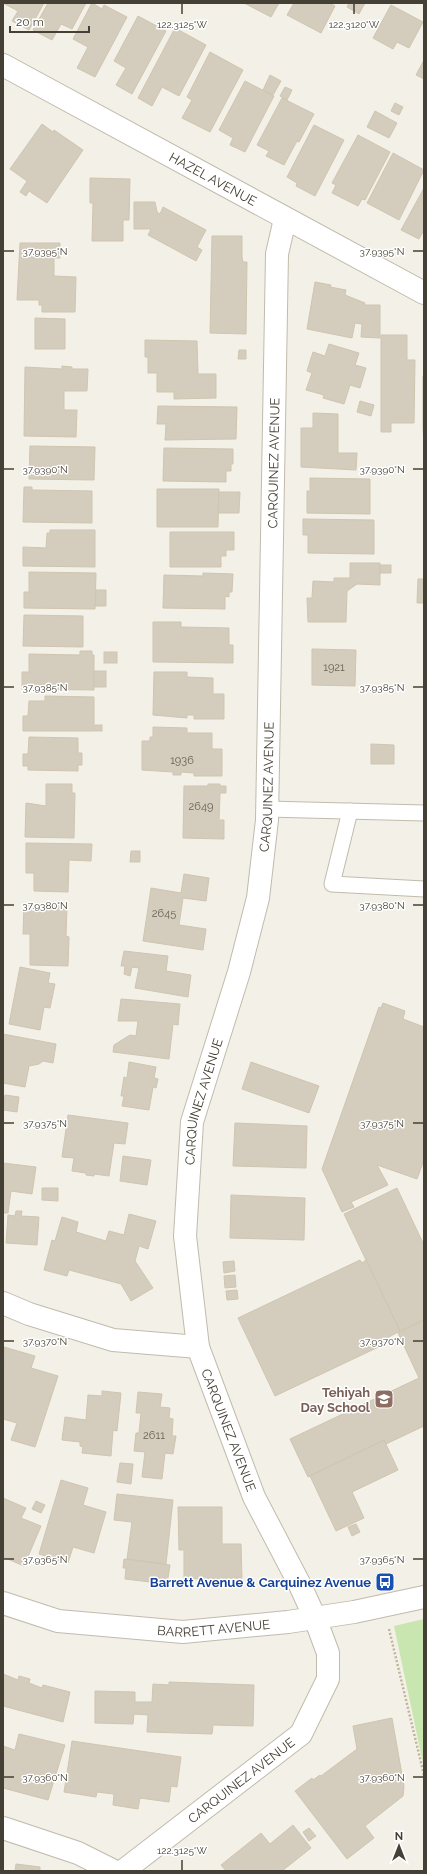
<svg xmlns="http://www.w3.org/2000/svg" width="427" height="1874" viewBox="0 0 427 1874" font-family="Raleway,sans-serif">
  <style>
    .green { fill: #cae6b0 }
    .building { fill: #d4ccbc; stroke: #cfc5b0 }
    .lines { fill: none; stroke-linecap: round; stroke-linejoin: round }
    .service-casing { stroke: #c1bbac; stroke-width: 17 }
    .minor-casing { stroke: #c1bbac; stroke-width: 24 }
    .tertiary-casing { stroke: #c1bbac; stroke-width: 24 }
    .path { stroke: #bfb59b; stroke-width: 2.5; stroke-dasharray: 2 2; stroke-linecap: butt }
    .service { stroke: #fff; stroke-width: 15 }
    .minor { stroke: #fff; stroke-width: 22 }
    .tertiary { stroke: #fff; stroke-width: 22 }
    .ticks { fill: none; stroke: #454036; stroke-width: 1.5 }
    .labels { text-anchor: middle; stroke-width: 3; stroke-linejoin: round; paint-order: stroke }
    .number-label { font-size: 11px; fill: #696358 }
    .street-label { font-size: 13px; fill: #454036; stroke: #fff }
    .education-label { font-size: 13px; font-weight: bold; fill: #785e54; stroke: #fff; text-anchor: end }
    .transit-label { font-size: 13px; font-weight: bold; fill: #164399; stroke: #fff; text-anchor: end }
    .ticks-label { font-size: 10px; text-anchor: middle; fill: #454036; stroke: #fff; stroke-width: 3; stroke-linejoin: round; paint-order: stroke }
  </style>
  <rect width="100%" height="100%" fill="#f3f0e7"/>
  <!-- green -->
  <polygon class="green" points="424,1619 424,1768 394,1626"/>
  <!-- building -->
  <g class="building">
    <polygon points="3,3 44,3 29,30 12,21 18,11"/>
    <polygon points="48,3 86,3 72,29 61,24 52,40 33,30"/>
    <polygon points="92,3 102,9 104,5 127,17 95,77 77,68 88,47 73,39"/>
    <polygon points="244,3 279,3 271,17"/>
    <polygon points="294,3 330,3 335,6 321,33 287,15"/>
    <polygon points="349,3 365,3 359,14 347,7"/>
    <polygon points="391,5 423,22 409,48 397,42 393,49 373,38"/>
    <polygon points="138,16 166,31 132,94 116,85 126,68 114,61"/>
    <polygon points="175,28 206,45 179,96 162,87 152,106 138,98"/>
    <polygon points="210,52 243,70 210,132 182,118 192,100 187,97"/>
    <polygon points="424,60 424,79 416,75"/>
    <polygon points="270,75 281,81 273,95 263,90"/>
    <polygon points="245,81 274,96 245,152 230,145 233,138 219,130"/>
    <polygon points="285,87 292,90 287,100 280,96"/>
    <polygon points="282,98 314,114 299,142 297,141 284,165 266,156 269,151 257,145"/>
    <polygon points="395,103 403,107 399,115 391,111"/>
    <polygon points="375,111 397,123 389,138 367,127"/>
    <polygon points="42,124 53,132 54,130 83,150 47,203 29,191 26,196 20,192 27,181 10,169"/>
    <polygon points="314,125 344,140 315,196 296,186 297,183 287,177"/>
    <polygon points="358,135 390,152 365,200 362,199 358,206 332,193 336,185 332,183"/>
    <polygon points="393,153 424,170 399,220 367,203"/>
    <polygon points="90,178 130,179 129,220 123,220 123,241 92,241 93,203 90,203"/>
    <polygon points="424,188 424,230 419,239 401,230"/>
    <polygon points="134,202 155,202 157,212 160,214 163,207 206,230 197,247 202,250 196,261 148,235 151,229 134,229"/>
    <polygon points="212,236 242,236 242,257 243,262 247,262 246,334 210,333"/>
    <polygon points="20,243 60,243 60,258 54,258 54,276 76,277 75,312 42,312 42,305 39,305 39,300 17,300"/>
    <polygon points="315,282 331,285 330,287 346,290 345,295 365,303 364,305 380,305 380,338 361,337 362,324 355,323 352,338 307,329"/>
    <polygon points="35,318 65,319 65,349 35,349"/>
    <polygon points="381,335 407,335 407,360 415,360 414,423 391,423 391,432 381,432"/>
    <polygon points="145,340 197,341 198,374 216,374 216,398 174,399 174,392 157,392 157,373 148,373 148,357 145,357"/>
    <polygon points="329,344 359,353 355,365 366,368 360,388 350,385 344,404 323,398 324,395 306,390 312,373 307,371 313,352 325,356"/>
    <polygon points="239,350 246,350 246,359 238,359"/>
    <polygon points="62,366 72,367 72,369 88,369 87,391 64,391 64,410 77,410 76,437 24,436 25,367 62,369"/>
    <polygon points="423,376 424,376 424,446 423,428"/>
    <polygon points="360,401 374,405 371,416 357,412"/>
    <polygon points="158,406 237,407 236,439 165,440 166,424 157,424"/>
    <polygon points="313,413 338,414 338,453 357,453 356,470 301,467 301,428 313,428"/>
    <polygon points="30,446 95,447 94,480 29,479"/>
    <polygon points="164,448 233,449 233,464 231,464 231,471 226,471 226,482 163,481"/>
    <polygon points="310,478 370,479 370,514 307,513 307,491 310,491"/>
    <polygon points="24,487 32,487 32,490 92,491 92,523 23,522"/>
    <polygon points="157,489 219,489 218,527 157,527"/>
    <polygon points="219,492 240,492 239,513 218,513"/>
    <polygon points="303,519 374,520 374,554 308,553 308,535 303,535"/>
    <polygon points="50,530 95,530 95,567 23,566 23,547 46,548 47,533 50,533"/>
    <polygon points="170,532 234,532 234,550 226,550 226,556 221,556 221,567 170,567"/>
    <polygon points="350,563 380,563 380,585 357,584 347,591 346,622 308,622 307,598 312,598 313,581 334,582 334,578 350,578"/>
    <rect x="380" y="565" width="11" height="8"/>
    <polygon points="29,572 96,573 95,609 24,608 24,592 29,592"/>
    <polygon points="203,573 233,574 232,592 229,592 229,597 225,596 225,609 163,608 164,575 203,576"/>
    <polygon points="418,579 424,579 424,603 417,603"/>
    <polygon points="96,590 106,590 106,606 95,606"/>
    <polygon points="24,615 83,616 83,647 23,646"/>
    <polygon points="153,622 181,622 181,627 229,628 229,645 233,645 233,663 153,662"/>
    <polygon points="312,649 356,650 355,686 312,685"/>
    <polygon points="80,651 92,651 92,655 94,655 94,690 22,689 22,672 29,672 29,654 80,655"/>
    <rect x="104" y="652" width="13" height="11"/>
    <rect x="94" y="671" width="12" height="16"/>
    <polygon points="154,672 187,672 187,677 213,678 213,694 224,694 224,719 194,719 194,715 187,715 187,718 153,715"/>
    <polygon points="45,696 94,697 94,731 23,731 23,716 28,716 29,701 45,701"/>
    <rect x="95" y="725" width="7" height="6"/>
    <polygon points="153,727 187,728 187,733 212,733 212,749 222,749 222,776 194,776 194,773 181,772 181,775 173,775 173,772 142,770 142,741 150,741 150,737 153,737"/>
    <polygon points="29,737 78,738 78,753 82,753 82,765 78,765 78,771 28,770 28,766 23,766 23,754 28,754"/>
    <polygon points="371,744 394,745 394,764 371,764"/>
    <polygon points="46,784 72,784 72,793 75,793 74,838 25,837 26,803 46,806"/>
    <polygon points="208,784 220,784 220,786 226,786 226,793 220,793 219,820 224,820 224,839 183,838 184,786 208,786"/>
    <polygon points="26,843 92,844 91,861 69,860 68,892 34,891 34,873 26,873"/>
    <polygon points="131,851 140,851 140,862 130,862"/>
    <polygon points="184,874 209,878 206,901 183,898 179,925 206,929 203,950 143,941 151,888 181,893"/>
    <polygon points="24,905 67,905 66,936 69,937 68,966 30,965 30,934 23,934"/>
    <polygon points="124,951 168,956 166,971 191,975 188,997 135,988 139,968 132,967 130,976 124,974 125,966 121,966"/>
    <polygon points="20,967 50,973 48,983 55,984 50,1008 44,1007 40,1030 9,1024"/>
    <polygon points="121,999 180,1004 178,1025 173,1024 169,1059 113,1052 114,1045 130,1035 136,1036 138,1021 118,1021"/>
    <polygon points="383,1003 405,1011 403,1019 424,1027 424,1160 417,1179 377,1165 388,1185 351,1202 354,1207 342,1212 322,1169 379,1007 381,1008"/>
    <polygon points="3,1034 56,1044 53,1063 43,1061 39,1064 29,1066 25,1087 3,1083"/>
    <polygon points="129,1062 156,1067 154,1078 158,1079 156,1088 153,1087 149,1110 122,1106 124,1096 121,1096 124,1077 127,1078"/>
    <polygon points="251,1062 319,1086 309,1113 242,1089"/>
    <polygon points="5,1095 19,1097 17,1112 3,1110"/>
    <polygon points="68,1115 128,1123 125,1144 114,1143 109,1176 94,1174 94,1176 86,1175 86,1173 72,1171 74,1158 62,1157"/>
    <polygon points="235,1123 307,1126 306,1168 233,1166"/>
    <polygon points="123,1156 151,1160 147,1185 120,1181"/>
    <polygon points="3,1163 36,1167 32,1194 11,1191 8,1213 3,1213"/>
    <polygon points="42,1188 58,1188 58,1201 42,1200"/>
    <polygon points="397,1188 424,1245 424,1320 400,1331 344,1214"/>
    <polygon points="231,1195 305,1198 304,1240 230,1238"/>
    <polygon points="16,1211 22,1211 21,1216 39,1217 37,1245 6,1243 8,1215 15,1216"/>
    <polygon points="129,1214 156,1221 148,1249 139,1246 135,1261 153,1288 131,1301 121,1284 69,1270 67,1276 44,1270 52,1240 55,1241 62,1217 78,1222 76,1232 106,1241 109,1231 124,1235"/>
    <polygon points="360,1260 362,1263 366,1260 400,1331 385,1339 387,1343 275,1396 238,1318"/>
    <polygon points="234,1261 235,1271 224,1273 223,1262"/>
    <polygon points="235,1275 236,1287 225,1288 224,1276"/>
    <polygon points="237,1290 238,1299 227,1300 226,1291"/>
    <polygon points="424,1320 424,1426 386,1444 384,1440 308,1477 290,1439 419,1378 398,1333"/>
    <polygon points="4,1347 35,1356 31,1368 58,1376 35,1447 11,1440 17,1423 3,1419"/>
    <polygon points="102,1391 121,1393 117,1431 113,1430 111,1456 82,1453 83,1447 80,1446 80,1442 62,1440 65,1417 86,1420 88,1395 102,1396"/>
    <polygon points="138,1392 162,1394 160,1407 170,1408 169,1418 173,1419 172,1436 176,1436 173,1454 165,1453 162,1479 142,1477 145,1452 134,1451 136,1433 139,1433 141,1413 136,1413"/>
    <polygon points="384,1440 398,1470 352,1492 364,1518 336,1531 310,1476"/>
    <polygon points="120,1463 133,1464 131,1484 117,1482"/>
    <polygon points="61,1480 88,1488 83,1505 106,1512 94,1553 73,1547 68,1563 39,1554"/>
    <polygon points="117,1494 173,1500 166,1564 127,1559 132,1522 114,1520"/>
    <polygon points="3,1498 26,1508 21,1518 41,1526 24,1566 3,1557"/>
    <polygon points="36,1501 45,1505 41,1513 32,1509"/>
    <polygon points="178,1507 222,1507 222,1544 241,1544 242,1578 184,1579 184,1550 179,1550"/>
    <polygon points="356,1524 360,1532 352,1536 348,1527"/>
    <polygon points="124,1559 170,1565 167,1584 125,1579 126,1568 123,1568"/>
    <polygon points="3,1674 18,1680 19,1676 30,1679 29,1683 42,1688 43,1685 70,1692 63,1722 3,1706"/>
    <polygon points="169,1682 254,1685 253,1726 213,1725 212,1734 147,1732 148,1715 134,1714 133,1724 95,1723 95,1691 135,1692 135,1702 152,1702 153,1684 169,1685"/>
    <polygon points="392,1718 404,1786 403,1796 365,1826 374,1838 347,1859 295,1791 312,1778 313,1780 320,1775 321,1776 357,1749 353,1726"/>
    <polygon points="19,1734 65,1745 48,1800 3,1788 3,1746 15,1750"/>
    <polygon points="72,1741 181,1757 177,1787 171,1786 169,1802 140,1798 138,1809 113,1805 114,1794 97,1792 96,1797 64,1792"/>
    <polygon points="293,1825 311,1848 282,1871 226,1871 221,1865 261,1833 270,1844"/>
    <polygon points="309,1828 316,1836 309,1841 303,1832"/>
    <polygon points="16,1864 40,1867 40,1871 42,1871 15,1871"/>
  </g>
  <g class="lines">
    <!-- service casing -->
    <g class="service-casing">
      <g id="service">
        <polyline points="267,809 424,813"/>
        <polyline points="350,811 332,884 424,889"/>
      </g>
    </g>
    <!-- minor casing -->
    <g class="minor-casing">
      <g id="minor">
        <path id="s1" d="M3,65L424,293"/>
        <polyline points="3,1303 29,1314 113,1340 198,1347"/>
        <polyline points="3,1828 78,1853 114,1871"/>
        <path id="s2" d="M123,1871L301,1734L328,1679V1653L315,1618L299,1583L254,1497L198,1347L185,1236L192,1122L239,972L258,898L267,820L277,254L285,219"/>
      </g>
    </g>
    <!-- tertiary casing -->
    <g class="tertiary-casing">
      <g id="tertiary">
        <path id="s3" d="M3,1603L58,1621L183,1632L288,1622L354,1612L424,1597"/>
      </g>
    </g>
    <!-- path -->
    <polyline class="path" points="389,1629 424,1775"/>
    <!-- service -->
    <use href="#service" class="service"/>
    <!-- minor -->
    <use href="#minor" class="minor"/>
    <!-- tertiary -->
    <use href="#tertiary" class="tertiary"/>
  </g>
  <!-- ticks -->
  <path class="ticks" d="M182,4V14M354,4V14M4,251H14M413,251H423M4,469H14M413,469H423M4,687H14M413,687H423M4,905H14M413,905H423M4,1123H14M413,1123H423M4,1341H14M413,1341H423M4,1559H14M413,1559H423M4,1777H14M413,1777H423M182,1860V1870"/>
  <!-- icons -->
  <defs>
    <g id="school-square" transform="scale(1)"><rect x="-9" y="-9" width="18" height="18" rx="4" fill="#8d6e63" stroke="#fff"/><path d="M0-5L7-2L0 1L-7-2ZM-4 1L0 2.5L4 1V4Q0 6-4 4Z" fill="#fff"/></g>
    <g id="bus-square" transform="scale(1)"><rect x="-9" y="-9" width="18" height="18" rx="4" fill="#1a4fb4" stroke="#fff"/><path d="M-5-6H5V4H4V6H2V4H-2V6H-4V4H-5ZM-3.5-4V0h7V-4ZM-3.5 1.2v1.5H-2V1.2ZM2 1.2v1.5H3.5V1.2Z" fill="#fff"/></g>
  </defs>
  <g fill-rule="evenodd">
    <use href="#school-square" x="384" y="1399"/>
    <use href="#bus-square" x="385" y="1582"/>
  </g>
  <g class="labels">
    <!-- number labels -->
    <g class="number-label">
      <text x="334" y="671">1921</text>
      <text x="182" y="764">1936</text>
      <text x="201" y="810">2649</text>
      <text x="164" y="917">2645</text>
      <text x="154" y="1439">2611</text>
    </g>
    <!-- street labels -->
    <g class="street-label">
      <text dy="5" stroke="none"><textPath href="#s1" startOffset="239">HAZEL AVENUE</textPath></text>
      <text dy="5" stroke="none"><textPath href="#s2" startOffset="1540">CARQUINEZ AVENUE</textPath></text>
      <text dy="5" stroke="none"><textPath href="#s2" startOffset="1216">CARQUINEZ AVENUE</textPath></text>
      <text dy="5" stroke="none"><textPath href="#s2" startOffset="893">CARQUINEZ AVENUE</textPath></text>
      <text transform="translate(229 1430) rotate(69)" y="5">CARQUINEZ AVENUE</text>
      <text dy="5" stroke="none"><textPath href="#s3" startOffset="214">BARRETT AVENUE</textPath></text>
      <text dy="5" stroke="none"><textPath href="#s2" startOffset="149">CARQUINEZ AVENUE</textPath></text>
    </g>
    <!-- education labels -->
    <g class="education-label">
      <text x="370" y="1397">Tehiyah<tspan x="370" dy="15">Day School</tspan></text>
    </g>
    <!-- transit labels -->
    <g class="transit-label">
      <text x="371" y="1587">Barrett Avenue &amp; Carquinez Avenue</text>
    </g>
  </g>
  <g class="ticks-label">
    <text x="182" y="28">122.3125°W</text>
    <text x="354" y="28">122.3120°W</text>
    <text x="45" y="255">37.9395°N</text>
    <text x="382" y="255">37.9395°N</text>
    <text x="45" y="473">37.9390°N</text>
    <text x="382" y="473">37.9390°N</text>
    <text x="45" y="691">37.9385°N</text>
    <text x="382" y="691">37.9385°N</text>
    <text x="45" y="909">37.9380°N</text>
    <text x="382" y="909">37.9380°N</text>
    <text x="45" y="1127">37.9375°N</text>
    <text x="382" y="1127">37.9375°N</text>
    <text x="45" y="1345">37.9370°N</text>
    <text x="382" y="1345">37.9370°N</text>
    <text x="45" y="1563">37.9365°N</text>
    <text x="382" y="1563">37.9365°N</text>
    <text x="45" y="1781">37.9360°N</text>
    <text x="382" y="1781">37.9360°N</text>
    <text x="182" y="1854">122.3125°W</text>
  </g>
  <!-- border -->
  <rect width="427" height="1874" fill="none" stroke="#454036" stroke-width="8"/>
  <!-- north arrow -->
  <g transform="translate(399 1846)" stroke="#ffffff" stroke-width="3" paint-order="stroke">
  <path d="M0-3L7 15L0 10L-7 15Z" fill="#454036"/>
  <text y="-6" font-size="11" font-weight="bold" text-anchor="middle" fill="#454036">N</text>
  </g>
  <!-- scale -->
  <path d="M10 26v6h79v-6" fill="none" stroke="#454036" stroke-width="2"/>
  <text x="16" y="26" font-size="12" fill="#454036" stroke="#ffffff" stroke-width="3" paint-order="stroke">20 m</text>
</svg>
